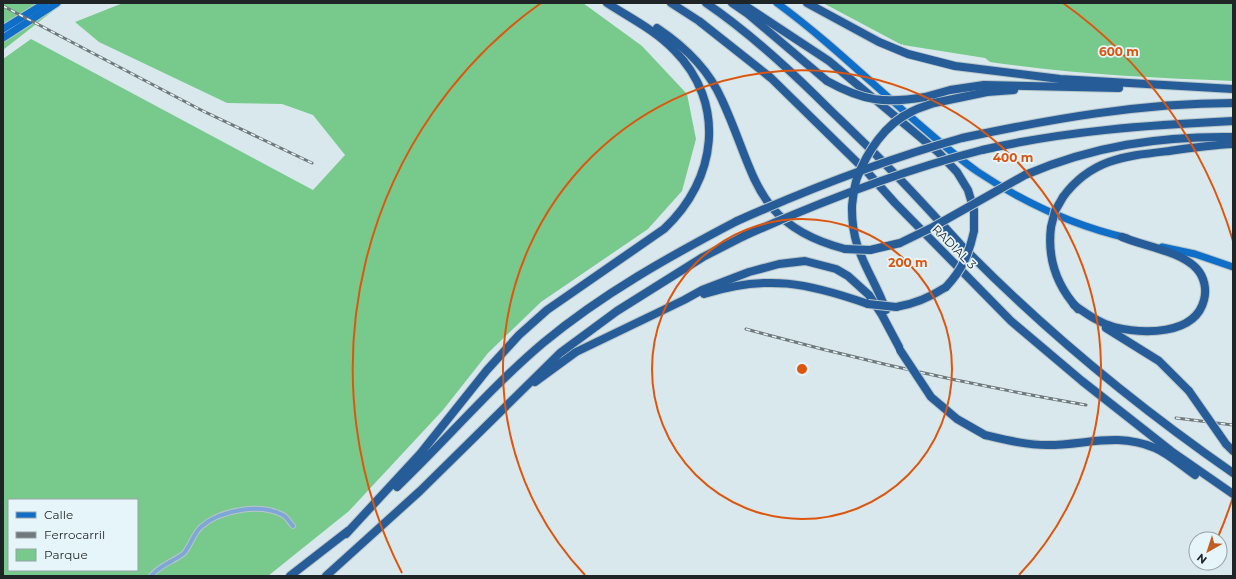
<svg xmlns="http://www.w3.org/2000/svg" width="1236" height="579" viewBox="0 0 1236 579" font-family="Montserrat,sans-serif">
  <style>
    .green { fill: #78ca8c; fill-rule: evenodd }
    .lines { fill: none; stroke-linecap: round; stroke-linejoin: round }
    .street-casing { stroke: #b8c5c9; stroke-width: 6 }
    .primary-casing { stroke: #b8c5c9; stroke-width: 9 }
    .highway-casing { stroke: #b8c5c9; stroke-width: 10 }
    .street { stroke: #7ea7d8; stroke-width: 4 }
    .primary { stroke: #0f6ec7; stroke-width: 7 }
    .highway { stroke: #265c98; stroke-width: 8 }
    .rail-casing { stroke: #6f787b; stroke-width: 3 }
    .rail { stroke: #e6f5fa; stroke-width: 1.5; stroke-dasharray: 4.5; stroke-linecap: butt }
    .highway-bridge-casing { stroke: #b8c5c9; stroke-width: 10; stroke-linecap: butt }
    .highway-bridge { stroke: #265c98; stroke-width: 8 }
    .ring { fill: none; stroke: #de560d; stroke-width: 2 }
    .labels { text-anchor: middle; stroke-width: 3.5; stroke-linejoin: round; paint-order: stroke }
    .street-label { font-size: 12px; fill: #1f2426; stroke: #e6f5fa }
    .centre { fill: #de560d; stroke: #e6f5fa; stroke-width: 2 }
    .ring-label { font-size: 12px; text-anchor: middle; font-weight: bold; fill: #de560d; stroke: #e6f5fa; stroke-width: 3.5; stroke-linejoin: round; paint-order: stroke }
  </style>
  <rect width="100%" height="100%" fill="#d9e8ed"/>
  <!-- green -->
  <g class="green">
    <polygon points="3,3 63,3 3,50"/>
    <path d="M123,3H583L642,46L687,94L696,139L682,191L648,229L541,302L488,353L443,410L349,511L268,576H3V59L31,39L313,190L345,155L313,115L282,104L227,103L99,42L75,22ZM9,500H137V570H9Z"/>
    <path d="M823,3H1233V81C1151,78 1071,74 990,62L985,58L903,45V43L902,45Z"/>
  </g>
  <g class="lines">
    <!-- street casing -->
    <g class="street-casing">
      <path id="street" d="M151,576C160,565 172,562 183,554C190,548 193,533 202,526C221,510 260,503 283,515C287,517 290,523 293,526"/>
    </g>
    <!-- primary casing -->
    <g class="primary-casing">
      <g id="primary">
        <path d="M777,3C825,38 868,80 913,119C934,137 955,156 978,172C1023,202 1075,226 1127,238"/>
        <polyline points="3,29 45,3"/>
        <polyline points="3,38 57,3"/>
        <polyline points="1162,247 1195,254 1233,267"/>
      </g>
    </g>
    <!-- highway casing -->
    <g class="highway-casing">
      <g id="highway">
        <polyline points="671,3 699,21 771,78 869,174 895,203 1011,321 1082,381 1171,451 1233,494"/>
        <path d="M706,3C746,30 780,61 815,95C839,119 864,142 888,167C913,192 937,219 961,245C1044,330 1135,405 1233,473"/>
        <polyline points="732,3 748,14 827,81"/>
        <polyline points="741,3 829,61 939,153 957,172 968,190 974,210 974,231"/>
        <polyline points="807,3 879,42 908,54 955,66 1060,79 1233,89"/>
        <path d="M657,28C684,46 709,70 722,100C756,173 753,225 845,249"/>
        <polyline points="925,97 950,90 984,85 1119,88"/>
        <polyline points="934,103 987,92 1014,90"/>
        <path d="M962,138C1051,119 1141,103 1233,103"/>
        <path d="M982,150C1065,131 1148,125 1233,121"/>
        <path d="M1025,175C1093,146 1159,136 1233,137"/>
        <path d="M1063,197C1091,159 1125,156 1169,151C1190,148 1212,145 1233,144"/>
        <path d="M852,206C851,252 871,270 886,310"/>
        <path d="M1051,227C1047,259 1056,285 1078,309"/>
        <polyline points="870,250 900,243"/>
        <path d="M704,294C767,274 808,283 868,304"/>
        <path d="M1074,305C1087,314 1099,323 1114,327C1142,334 1195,336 1204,300C1207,289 1204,277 1197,269C1181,251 1143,246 1122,237"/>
        <path d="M896,307C915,304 929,298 946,287"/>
        <polyline points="1106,328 1159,361 1189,391"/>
        <polyline points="535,382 576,352 684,300 702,290 749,272 779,264 805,261 836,269 848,276 869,295 882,315 899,347"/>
        <path d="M985,435C1006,440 1026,445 1048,445C1086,445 1117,432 1155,448C1169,454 1182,466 1195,475"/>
        <polyline points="1226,444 1233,451"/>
        <path d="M397,487C446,440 491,387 543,343C602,294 670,256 737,221"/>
        <path d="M346,534L420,454L487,370L519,335L547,310L664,229C717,180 727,103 674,50C655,30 630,18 607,3"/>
        <polyline points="290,576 348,531"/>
        <polyline points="326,576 420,491 560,353 617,311 703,257 744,236"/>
      </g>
    </g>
    <!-- street -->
    <use href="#street" class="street"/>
    <!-- primary -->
    <use href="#primary" class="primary"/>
    <!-- highway -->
    <use href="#highway" class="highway"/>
    <!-- rail casing -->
    <g class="rail-casing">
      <g id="rail">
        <polyline points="3,6 201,110 312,163"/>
        <path d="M746,329C858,360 971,385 1086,405"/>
        <polyline points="1176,418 1233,425"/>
      </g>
    </g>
    <!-- rail -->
    <use href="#rail" class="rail"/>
    <!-- highway-bridge casing -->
    <g class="highway-bridge-casing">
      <g id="highway-bridge">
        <path d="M827,81C863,101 885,104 925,97"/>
        <path d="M852,206C853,197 854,187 857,178C867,152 885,124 911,112C918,108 926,106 934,103"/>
        <path d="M737,221C811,188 884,160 962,138"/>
        <polyline points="1051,227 1055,211 1063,197"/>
        <path d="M744,236C822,201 900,171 982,150"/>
        <polyline points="900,243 933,227 1025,175"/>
        <polyline points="845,249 870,250"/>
        <path d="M946,287C962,270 969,254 974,231"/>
        <polyline points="868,304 896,307"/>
        <polyline points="900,350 931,397 957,419 985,435"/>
        <polyline points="1189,391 1226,444"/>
      </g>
    </g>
    <!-- highway-bridge -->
    <use href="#highway-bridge" class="highway-bridge"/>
  </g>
  <!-- distance rings -->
  <g class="ring">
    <circle cx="802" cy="369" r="150"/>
    <path d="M585 575A299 299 0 1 1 1019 575"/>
    <path d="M1233 497A449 449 0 0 1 1218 537M402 573A449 449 0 0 1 541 3M1063 3A449 449 0 0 1 1233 241"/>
  </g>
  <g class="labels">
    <!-- street labels -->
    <g class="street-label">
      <text transform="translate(954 247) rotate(45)" y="4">RADIAL 3</text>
    </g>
  </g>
  <circle cx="802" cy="369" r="6" class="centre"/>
  <g class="ring-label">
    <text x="1119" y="56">600 m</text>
    <text x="1013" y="162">400 m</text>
    <text x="908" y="267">200 m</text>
  </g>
  <!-- border -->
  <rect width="1236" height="579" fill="none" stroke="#1f2426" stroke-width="8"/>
  <!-- legend -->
  <rect x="8" y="499" width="130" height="72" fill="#e6f5fa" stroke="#96a1a5"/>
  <rect x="16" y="512" width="20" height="6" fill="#0f6ec7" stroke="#96a1a5"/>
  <text x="44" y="519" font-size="12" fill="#1f2426">Calle</text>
  <rect x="16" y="532" width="20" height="6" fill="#6f787b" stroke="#96a1a5"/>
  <text x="44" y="539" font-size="12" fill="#1f2426">Ferrocarril</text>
  <rect x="16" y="549" width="20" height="12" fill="#78ca8c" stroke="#96a1a5"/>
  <text x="44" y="559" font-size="12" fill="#1f2426">Parque</text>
  <!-- north arrow -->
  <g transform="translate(1208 551) rotate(219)"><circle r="19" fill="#e6f5fa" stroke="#96a1a5"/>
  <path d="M0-3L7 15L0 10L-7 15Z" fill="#c15f23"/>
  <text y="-6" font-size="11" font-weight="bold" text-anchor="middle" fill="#1f2426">N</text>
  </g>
</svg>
